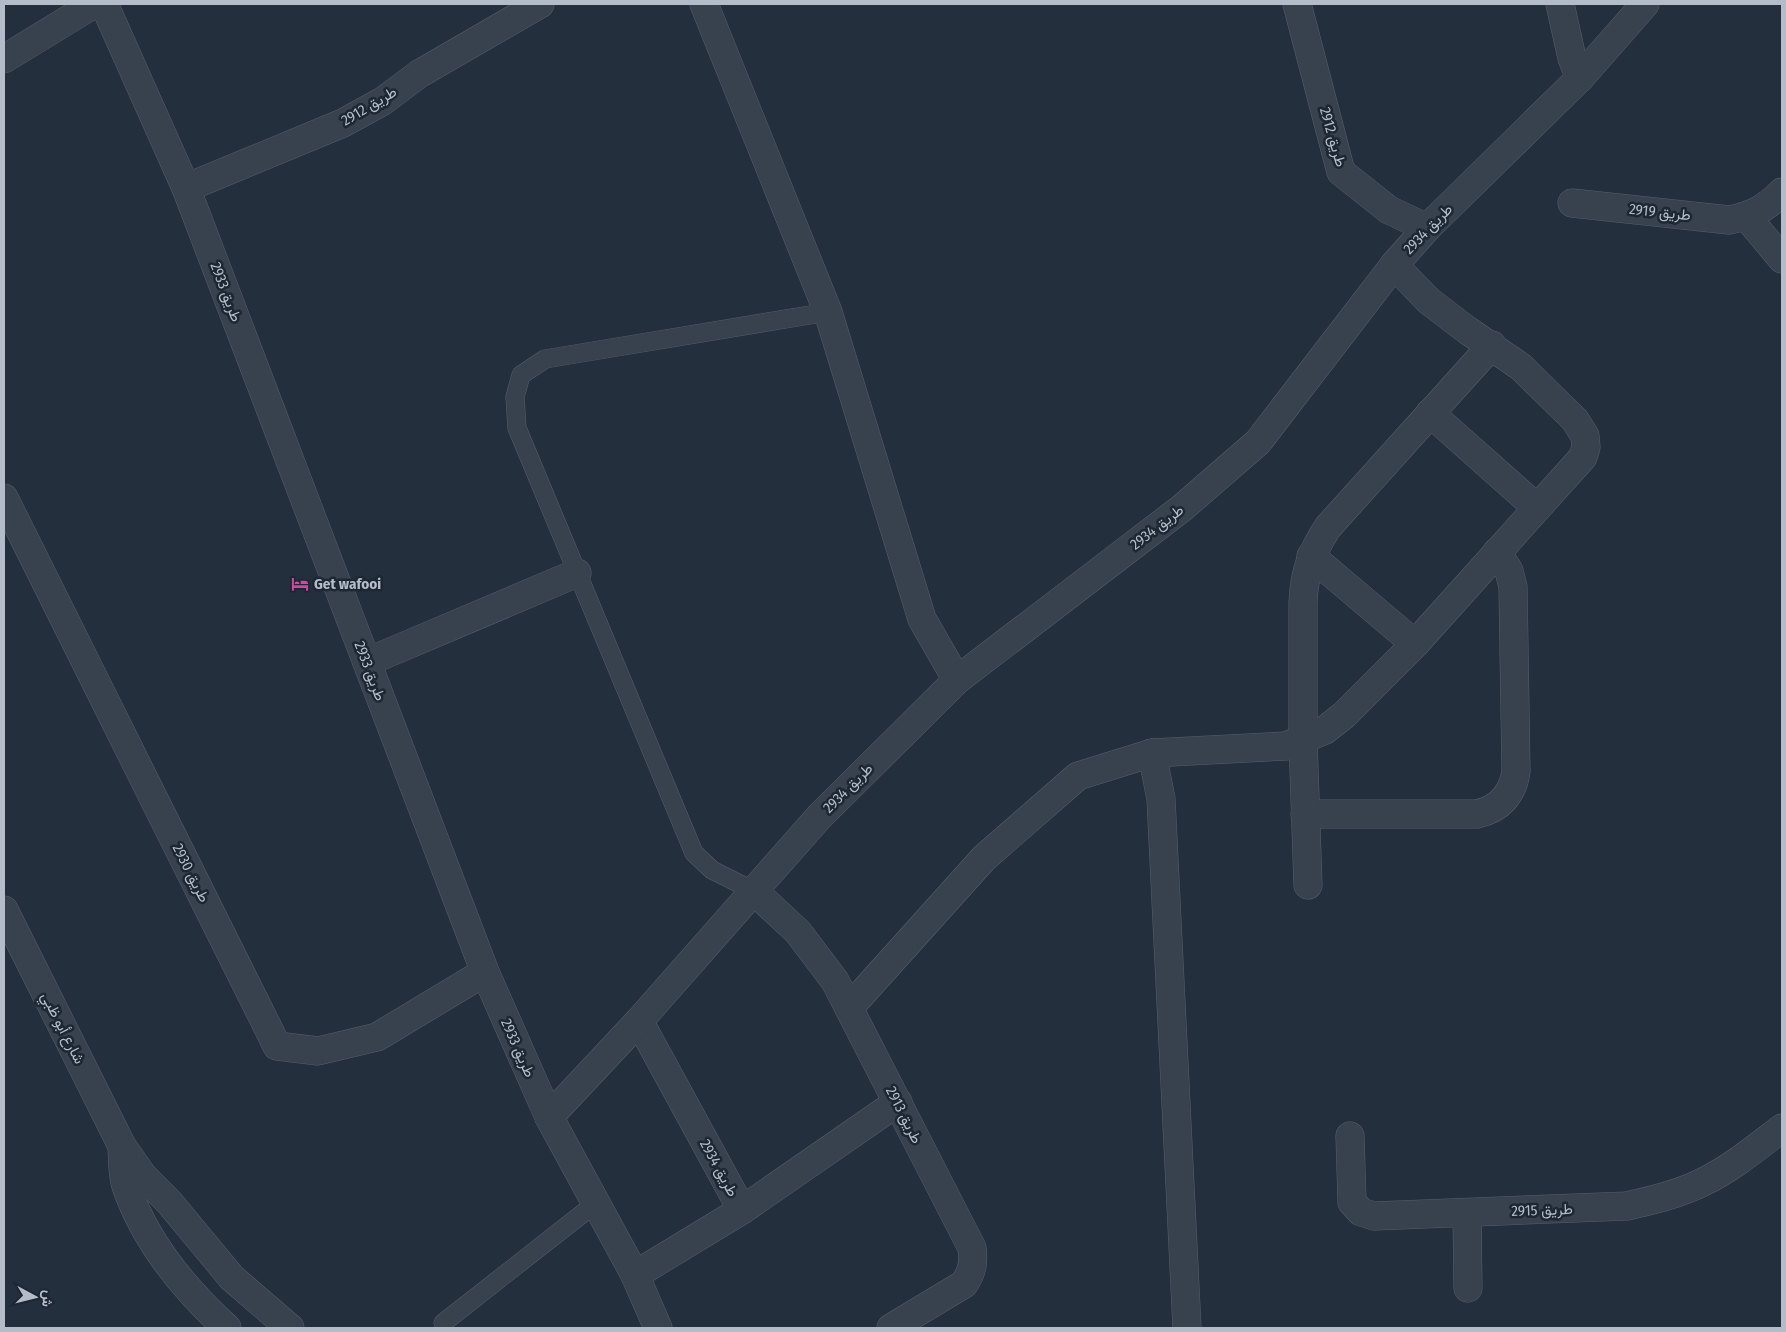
<svg xmlns="http://www.w3.org/2000/svg" width="1786" height="1332" viewBox="0 0 1786 1332" font-family="'Fira Sans Condensed',Vazirmatn,sans-serif">
  <style>
    .lines { fill: none; stroke-linecap: round; stroke-linejoin: round }
    .service-casing { stroke: #565f6c; stroke-width: 19 }
    .minor-casing { stroke: #565f6c; stroke-width: 29 }
    .service { stroke: #38414e; stroke-width: 18 }
    .minor { stroke: #38414e; stroke-width: 28 }
    .labels { text-anchor: middle; stroke-width: 5; stroke-linejoin: round; paint-order: stroke }
    .street-label { font-size: 15px; fill: #b4bcc9; stroke: #1d2633 }
    .poi-label { font-size: 15px; font-weight: bold; fill: #b4bcc9; stroke: #1d2633; text-anchor: start }
  </style>
  <rect width="100%" height="100%" fill="#242f3e"/>
  <g class="lines">
    <!-- service casing -->
    <g class="service-casing">
      <g id="service">
        <polyline points="754,891 712,870 694,853 517,428 515,397 521,375 545,359 828,312"/>
        <polyline points="443,1323 596,1203"/>
      </g>
    </g>
    <!-- minor casing -->
    <g class="minor-casing">
      <g id="minor">
        <polyline points="104,4 186,188 485,972 549,1117 635,1275 658,1328"/>
        <polyline points="704,4 828,312 922,619 957,680"/>
        <polyline points="1297,4 1341,172 1389,210 1427,228"/>
        <polyline points="1560,4 1572,58 1580,78"/>
        <polyline points="4,59 94,4"/>
        <polyline points="186,188 343,123 383,101 419,74 540,4"/>
        <path d="M1572,203L1729,220C1752,216 1766,208 1782,192"/>
        <polyline points="1747,217 1782,259"/>
        <polyline points="1430,413 1537,508"/>
        <polyline points="4,498 277,1046 318,1051 377,1037 485,972"/>
        <polyline points="1311,556 1415,644"/>
        <polyline points="367,662 577,573"/>
        <polyline points="1152,753 1286,746 1325,730 1344,715 1415,644 1583,457 1586,447 1585,436 1575,420 1521,367 1467,330 1429,301 1394,265"/>
        <path d="M1305,814H1477C1500,809 1513,794 1516,771L1513,587L1509,571L1497,552"/>
        <path d="M1308,885L1303,740V603C1304,573 1312,551 1328,527L1492,345"/>
        <path d="M754,891L798,932L835,981L972,1248C974,1263 972,1272 964,1284L891,1328"/>
        <polyline points="4,910 122,1146 143,1176 169,1202 232,1278 290,1328"/>
        <polyline points="850,1007 984,858 1078,776 1152,753 1161,799 1187,1328"/>
        <polyline points="639,1021 742,1210"/>
        <polyline points="549,1117 639,1021 819,817 957,680 1182,508 1258,442 1394,265 1427,228 1580,78 1645,4"/>
        <path d="M1350,1136L1352,1202L1361,1212L1374,1216L1627,1206C1653,1200 1679,1194 1703,1182C1732,1168 1757,1147 1782,1128"/>
        <path d="M122,1148C123,1160 122,1175 126,1186C145,1241 184,1289 227,1328"/>
        <polyline points="1467,1213 1468,1288"/>
        <polyline points="635,1275 742,1210 898,1102"/>
      </g>
    </g>
    <!-- service -->
    <use href="#service" class="service"/>
    <!-- minor -->
    <use href="#minor" class="minor"/>
  </g>
  <!-- icons -->
  <defs>
    <g id="hotel-bare" transform="scale(1.35)"><path d="M-6-4.5h1.5V1H6V5H4.5V3h-9V5H-6ZM-4 0a1.8 1.8 0 1 1 3.6 0ZM.5 0V-2.5h3Q6-2.5 6 0Z" fill="#d1479c" stroke="#1d2633" stroke-width="2.5" paint-order="stroke"/></g>
  </defs>
  <g fill-rule="evenodd">
    <use href="#hotel-bare" x="300" y="584"/>
  </g>
  <g class="labels">
    <!-- street labels -->
    <g class="street-label">
      <text transform="translate(369 106) rotate(-31)" y="5">طريق 2912</text>
      <text transform="translate(1333 137) rotate(74)" y="5">طريق 2912</text>
      <text transform="translate(1660 212) rotate(6)" y="5">طريق 2919</text>
      <text transform="translate(1428 229) rotate(-46)" y="5">طريق 2934</text>
      <text transform="translate(226 292) rotate(69)" y="5">طريق 2933</text>
      <text transform="translate(1157 527) rotate(-38)" y="5">طريق 2934</text>
      <text transform="translate(370 671) rotate(69)" y="5">طريق 2933</text>
      <text transform="translate(848 788) rotate(-45)" y="5">طريق 2934</text>
      <text transform="translate(191 873) rotate(63)" y="5">طريق 2930</text>
      <text transform="translate(63 1028) rotate(63)" y="5">شارع أبو ظبي</text>
      <text transform="translate(518 1048) rotate(66)" y="5">طريق 2933</text>
      <text transform="translate(904 1115) rotate(63)" y="5">طريق 2913</text>
      <text transform="translate(719 1168) rotate(61)" y="5">طريق 2934</text>
      <text transform="translate(1542 1210) rotate(-2)" y="5">طريق 2915</text>
    </g>
    <!-- poi labels -->
    <g class="poi-label">
      <text x="314" y="589">Get wafooi</text>
    </g>
  </g>
  <!-- border -->
  <rect width="1786" height="1332" fill="none" stroke="#b4bcc9" stroke-width="10"/>
  <!-- north arrow -->
  <g transform="translate(35 1297) rotate(97)" stroke="#1d2633" stroke-width="4" paint-order="stroke">
  <path d="M0-4L9 19L0 12L-9 19Z" fill="#b4bcc9"/>
  <text y="-8" font-size="14" font-weight="bold" text-anchor="middle" fill="#b4bcc9">ش</text>
  </g>
</svg>
